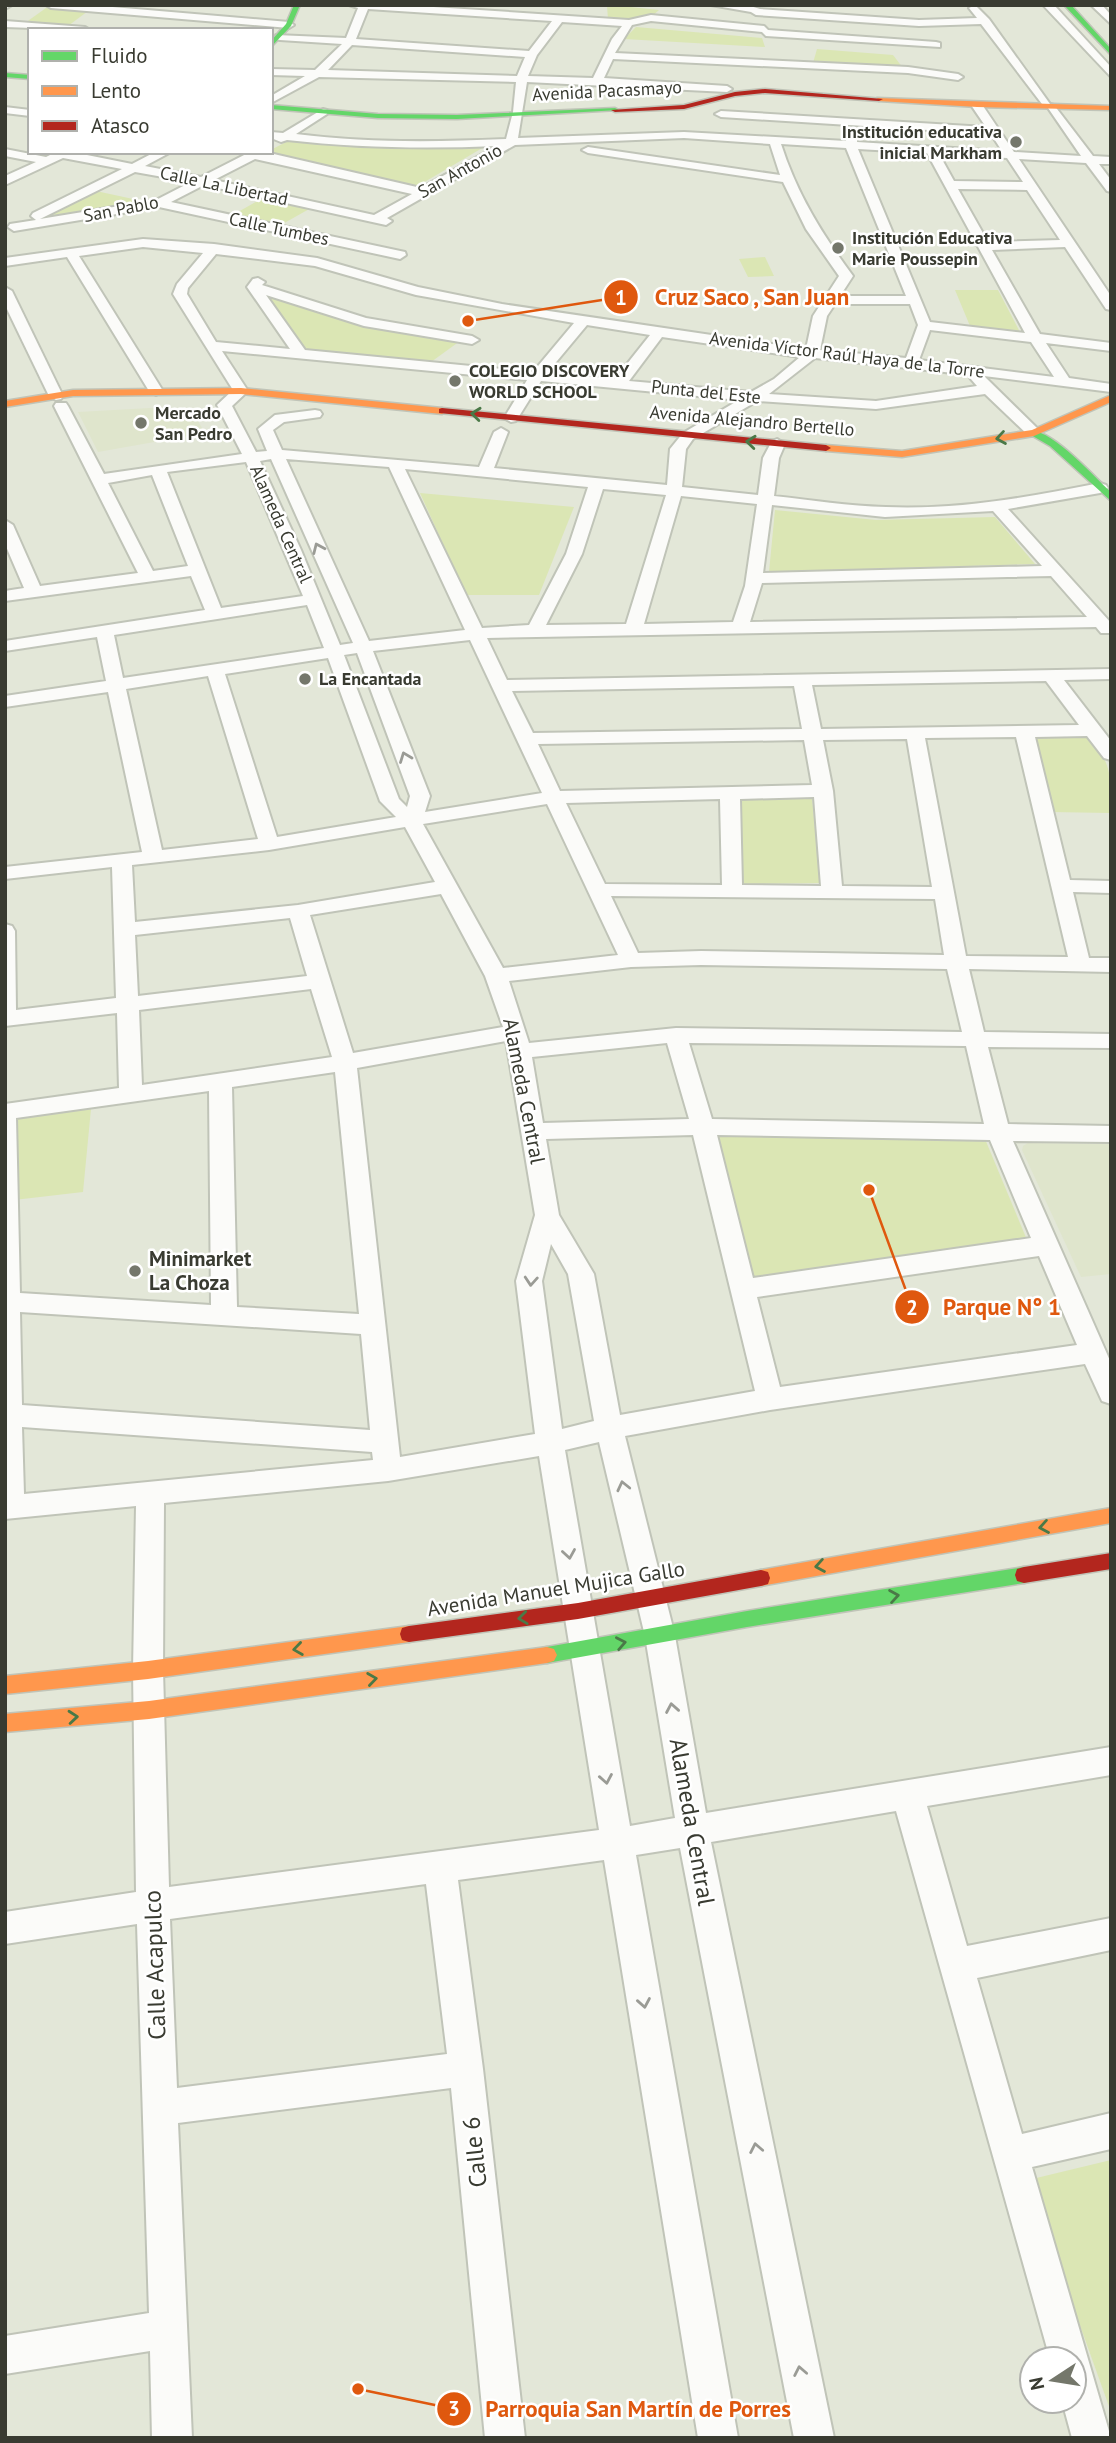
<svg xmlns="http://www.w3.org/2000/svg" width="1116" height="2443" viewBox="0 0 1116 2443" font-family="'PT Sans',sans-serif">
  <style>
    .built { fill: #dfe5cc }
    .green { fill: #dbe6b4 }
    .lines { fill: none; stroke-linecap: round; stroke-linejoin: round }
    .street-casing { stroke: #c0c4b8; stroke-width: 4 }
    .fast-casing { stroke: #c0c4b8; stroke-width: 3 }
    .slow-casing { stroke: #c0c4b8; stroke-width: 3 }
    .jam-casing { stroke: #c0c4b8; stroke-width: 3 }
    .street { fill: #fbfbf9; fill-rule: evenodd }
    .fast { fill: #63d668; fill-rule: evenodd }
    .slow { fill: #ff974d; fill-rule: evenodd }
    .jam { fill: #b3261e; fill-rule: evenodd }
    .oneway { stroke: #4a7947 }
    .oneway2 { stroke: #9a9b95 }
    .poi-dot { fill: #74776b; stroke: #fff; stroke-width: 2.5 }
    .labels { text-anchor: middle; stroke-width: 5; stroke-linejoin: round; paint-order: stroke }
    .far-street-label { font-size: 18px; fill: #393b31; stroke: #fff }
    .far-poi-label { font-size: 18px; font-weight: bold; fill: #393b31; stroke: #fff; text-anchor: start }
    .street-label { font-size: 21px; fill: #393b31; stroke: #fff }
    .poi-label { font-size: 21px; font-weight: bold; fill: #393b31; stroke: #fff; text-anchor: start }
    .near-street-label { font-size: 24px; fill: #393b31; stroke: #fff }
    .leader { fill: none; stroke: #df580e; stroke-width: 2.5 }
    .callout-dot { fill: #df580e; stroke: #fff; stroke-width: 2.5 }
    .mark-label { font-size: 21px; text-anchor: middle; font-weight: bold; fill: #fff }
    .callout-label { font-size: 23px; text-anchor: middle; font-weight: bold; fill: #df580e; stroke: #fff; stroke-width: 5; stroke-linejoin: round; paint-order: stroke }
  </style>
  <rect width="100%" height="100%" fill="#e3e7d8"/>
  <!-- built -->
  <g class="built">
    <polygon points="150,408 192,411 205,433 98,452 78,412"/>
    <polygon points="1028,1143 1111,1144 1111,1274 1081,1277 1022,1150 1023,1146"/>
  </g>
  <!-- green -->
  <g class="green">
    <polygon points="607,5 612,5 659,10 651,17 608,20"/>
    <polygon points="46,8 88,11 68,26 25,23"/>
    <polygon points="636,27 762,38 765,47 624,39"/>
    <polygon points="817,49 893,55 903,68 813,63"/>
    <polygon points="288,141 377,148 484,147 416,187 263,154"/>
    <polygon points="96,191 147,202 29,222"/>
    <polygon points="261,199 311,208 279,226 231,216"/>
    <polygon points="765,257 774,276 748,277 739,259"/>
    <polygon points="254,287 361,324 460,341 431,362 306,351"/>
    <polygon points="955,290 998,290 1021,334 970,326"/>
    <polygon points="420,493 574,507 539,595 466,595"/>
    <polygon points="775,510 876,520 995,517 1035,564 769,572"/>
    <path d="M1031,736L1087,737C1113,761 1111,780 1111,813L1050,812Z"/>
    <polygon points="812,798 820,883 742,884 741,800"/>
    <polygon points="91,1109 83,1192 14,1200 13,1117"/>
    <polygon points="718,1134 985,1139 1027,1240 752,1279"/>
    <polygon points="1111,2160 1111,2412 1028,2180"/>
  </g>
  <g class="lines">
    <!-- street casing -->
    <g class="street-casing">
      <g id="street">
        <polygon points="5,5 12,5 5,9"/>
        <polygon points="46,5 89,5 289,22 294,25 289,28 51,8"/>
        <path d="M349,5H403L629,20L651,15L764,26L768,30L936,42L940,43V47L766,36L762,32L651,21L632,25L615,53L908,67L958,74L963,77L958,80L908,73L613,59L604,78L727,86L732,89L727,92L527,82L518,138L684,132L846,141V133L852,130L858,133L857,142L1002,151L991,134L721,117L715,114L721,111L986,127L971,105L977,102L981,103L1014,152L1081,156L1046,105L1042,104L981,24L919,26L756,15L751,12L711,5H747L760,9L919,20L977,18L969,8L975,5L989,19L1050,104L1054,105L1093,156L1111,157V164H1099L1111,180V192L1107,191L1086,163L1019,159L1111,296V310L1106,309L1065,247L992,250L1040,334L1111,343V351L1046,343L1069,378L1111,384V392L984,376L1039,430L1041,433L1039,436H1029L985,394L876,409L757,401L693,439L686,449L682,487L758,495L763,458L772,441L777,439L785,444L779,458L774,496C811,500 849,506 886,507C958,510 1030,497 1100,483L1106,485L1108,488L1100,493L1008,509L1111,623V633H1101L1096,627L487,638L507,680L1111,669V679L1064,680L1111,741V760L1104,758L1087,736L1035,737L1070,880L1111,881V893L1073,892L1089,958H1111V972L969,969L984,1032L1111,1034V1048L988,1047L1008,1124L1111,1126V1142L1013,1141L1111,1363V1404L1102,1401L1085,1364L770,1410L625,1436L675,1636L706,1813L1111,1747V1775L927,1806L967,1946L1111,1918V1950L977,1978L1022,2134L1111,2113V2149L1032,2167L1111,2438H1072L1062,2401H1074V2359H1050L896,1811L711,1842L834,2438H794L680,1848L636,1855L738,2438H698L604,1860L458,1880L483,2069L525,2438H485L451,2088L178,2123L192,2438H152L150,2351L5,2374V2336L149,2313L137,1924L5,1944V1912L136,1892L133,1670L136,1506L5,1519V1104L119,1088L117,1013L5,1026V924L12,926L15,931L16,1010L116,998L112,867L5,879V867L142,852L108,692L5,707V696L106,681L97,637L5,651V641L205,610L191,576L5,601V591L24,588L5,544V520L13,525L40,586L138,573L54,406L56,403H66L68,406L104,474L242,454L217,405L233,390L173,294L177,284L203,253L143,247L79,256L163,391L156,395L149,391L67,257L5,266V258L143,239L214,244L317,258L418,287L502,304L806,349L813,316L839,276L806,229L783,182L588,153L582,150L588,147L780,175L770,144L684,138L515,145L387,218L392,221L386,225L204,185L171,202L405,252L406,255L400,259L159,207L14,231L8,227L10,224L36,220L31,216L33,213L122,169L63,158L5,185V176L36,162L5,156V149L46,157L56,152H72L132,164L155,152H171L145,166L201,177L250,152H265L421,188L497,146C427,149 357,148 287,140L281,142L271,138V132L283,133L323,109L327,110V114L296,134C366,143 436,142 506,139L513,112L516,82L319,77L271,103V96L305,76L271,75V69L315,70L342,44L280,40L276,39V35L346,38L358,8ZM368,9L552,21L529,51L356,39ZM562,22L622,26L612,39L593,78L528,76L537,55ZM352,45L525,57L517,76L328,70ZM781,144L846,148L906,296H840L853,276C822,234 797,194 781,144ZM858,149L927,153L1025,333L930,322ZM939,154L1007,158L1023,182L954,181ZM255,159L412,194L374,215L214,180ZM135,172L191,182L156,200L40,219ZM958,189L1027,190L1060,240L988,242ZM216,254L315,266L416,295L574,323L533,372L305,350L266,295L364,326L472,344L479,340L472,336L366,318L262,285L265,282L258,278L253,279L247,287L290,349L216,342L187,294L188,288ZM835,304H910L918,325L906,358L820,350L827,316ZM587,325L650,335L615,379L547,373ZM930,330L1031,342L1054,377L919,360ZM662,337L800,357L774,379L751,392L629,381ZM222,351L527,380L504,418L511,422L516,421L541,381L739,400L683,433L670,449L667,485L494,468L508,432L501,428L494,432L479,467L282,450L273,430L284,422L320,417L322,414L320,411L315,410L275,415L258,429L267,451L256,452L232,406L248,391ZM815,358L972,375L970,378L977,386L876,401L769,394ZM271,459L353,643L340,645L301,550L260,461ZM286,459L389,467L465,630L369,641ZM246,462L303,596L221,608L167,472ZM405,469L588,487L566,554L529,625L482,628ZM152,475L188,566L153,571L108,483ZM603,489L666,495L626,624L546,625L582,554ZM681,496L757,504L745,586L733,622L644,624ZM772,505L885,517L993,511L1042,566L763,573ZM1051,576L1087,617L750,622L762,583ZM307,605L324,648L123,678L114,635ZM470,640L542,793L425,812L430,796L373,651ZM357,653L410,796L407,807L399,799L344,655ZM328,658L380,801L396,817L277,837L225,674ZM208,676L258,839L162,850L126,689ZM1046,681L1079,725L821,729L812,685ZM794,686L802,729L533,733L512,691ZM1016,737L1068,957L966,956L925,738ZM907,739L932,887L842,886L833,791L823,740ZM804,740L812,785L560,791L538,744ZM814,797L821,886L742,885L740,799ZM720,799L722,885L605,884L566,803ZM547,804L618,955L503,968L423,824ZM405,827L435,882L298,905L135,922L132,865L269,850ZM441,894L485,976L503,1027L353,1053L310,915ZM611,896L935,899L944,955L701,951L638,953ZM290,918L307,976L138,996L135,935ZM701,965L947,969L962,1032L676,1028L529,1043L509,981L631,967ZM311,989L332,1057L142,1085L139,1010ZM506,1041L535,1215L516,1281L535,1434L400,1457L357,1068ZM667,1043L689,1119L543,1123L532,1057ZM689,1043L966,1046L984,1124L712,1119ZM335,1072L359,1314L237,1307L232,1087ZM209,1091L211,1305L20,1293L16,1118ZM693,1135L755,1391L620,1415L594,1274L559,1215L546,1139ZM717,1135L990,1140L1031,1238L753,1278ZM551,1244L568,1274L594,1421L562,1429L542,1281ZM1039,1256L1077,1345L780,1387L757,1297ZM20,1312L361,1334L370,1430L22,1405ZM22,1427L372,1452L373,1460L24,1494ZM599,1442L645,1636L675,1818L630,1826L565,1450ZM539,1456L599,1830L169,1887L163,1670L164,1503L388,1481ZM426,1884L447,2054L177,2088L170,1919Z"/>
        <polygon points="1043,5 1054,5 1111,67 1111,77"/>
        <polygon points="1091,5 1102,5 1111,15 1111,24"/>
        <polygon points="5,21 85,27 90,30 5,27"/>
        <polygon points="5,107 30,110 30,116 5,113"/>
        <polygon points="5,287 12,291 63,396 61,399 56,400 49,396 5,305"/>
      </g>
    </g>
    <!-- fast casing -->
    <g class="fast-casing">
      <g id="fast">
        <polygon points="294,5 300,5 291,26 271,47 271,41 286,24"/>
        <polygon points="1064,5 1071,5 1111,49 1111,55"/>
        <polygon points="5,73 30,75 30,79 5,77"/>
        <polygon points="271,105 378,114 457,115 615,108 619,110 457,119 378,118 271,109"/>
        <path d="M1031,431C1053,430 1094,477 1111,492V501L1050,446L1031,435Z"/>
        <polygon points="1024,1567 1031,1569 1033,1575 1031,1581 1024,1583 747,1627 547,1663 540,1661 537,1655 540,1649 547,1647 747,1611"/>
      </g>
    </g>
    <!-- slow casing -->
    <g class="slow-casing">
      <g id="slow">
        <polygon points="877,98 1111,106 1111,110 977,107 879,101"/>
        <polygon points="241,388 442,408 447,411 442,414 241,394 73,396 5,407 5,401 73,390"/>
        <polygon points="1111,395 1111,402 1034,436 902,457 826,451 821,448 826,445 902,451 1032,430"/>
        <polygon points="1111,1508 1111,1523 761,1586 754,1584 752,1578 754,1572 761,1570"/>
        <polygon points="409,1626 416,1628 418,1634 416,1640 409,1642 148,1679 5,1694 5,1676 148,1661"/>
        <polygon points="547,1647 554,1649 557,1655 554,1661 547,1663 149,1719 5,1732 5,1714 149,1701"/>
      </g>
    </g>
    <!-- jam casing -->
    <g class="jam-casing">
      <g id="jam">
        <polygon points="765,89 883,99 879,101 765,93 735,96 684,109 615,112 611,110 684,105 735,92"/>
        <polygon points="442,408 826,445 831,448 826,451 439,413 439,409"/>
        <polygon points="1111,1553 1111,1569 1024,1583 1017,1581 1015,1575 1017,1569 1024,1567"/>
        <polygon points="761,1570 768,1572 770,1578 768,1584 761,1586 578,1619 409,1642 402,1640 400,1634 402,1628 409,1626 578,1603"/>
      </g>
    </g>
    <!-- street -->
    <use href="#street" class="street"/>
    <!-- fast -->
    <use href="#fast" class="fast"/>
    <!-- slow -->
    <use href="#slow" class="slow"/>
    <!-- jam -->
    <use href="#jam" class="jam"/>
  </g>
  <!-- one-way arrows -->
  <defs><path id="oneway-chevron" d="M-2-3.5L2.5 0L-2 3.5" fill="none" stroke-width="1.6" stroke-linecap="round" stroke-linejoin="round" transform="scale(1.75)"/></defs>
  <g class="oneway">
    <use href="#oneway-chevron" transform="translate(476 414) rotate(-174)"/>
    <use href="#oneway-chevron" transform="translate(1001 438) rotate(171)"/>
    <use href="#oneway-chevron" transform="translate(751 442) rotate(-174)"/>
    <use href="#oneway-chevron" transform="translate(1044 1527) rotate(170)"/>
    <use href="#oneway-chevron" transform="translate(820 1566) rotate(170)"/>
    <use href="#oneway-chevron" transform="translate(894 1596) rotate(-9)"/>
    <use href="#oneway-chevron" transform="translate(523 1618) rotate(173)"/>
    <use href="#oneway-chevron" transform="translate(621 1643) rotate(-11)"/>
    <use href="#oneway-chevron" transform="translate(298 1649) rotate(172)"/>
    <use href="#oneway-chevron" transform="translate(372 1679) rotate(-8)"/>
    <use href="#oneway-chevron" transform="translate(73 1717) rotate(-5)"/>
  </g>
  <g class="oneway2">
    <use href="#oneway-chevron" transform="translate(318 548) rotate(-114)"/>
    <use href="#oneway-chevron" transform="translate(405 757) rotate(-111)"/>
    <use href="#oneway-chevron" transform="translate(531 1281) rotate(94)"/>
    <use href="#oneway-chevron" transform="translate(623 1486) rotate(-103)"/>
    <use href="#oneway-chevron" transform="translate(569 1554) rotate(81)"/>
    <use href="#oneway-chevron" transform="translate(672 1708) rotate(-100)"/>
    <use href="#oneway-chevron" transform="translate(606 1779) rotate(80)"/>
    <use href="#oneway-chevron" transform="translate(644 2003) rotate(80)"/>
    <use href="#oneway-chevron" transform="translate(756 2148) rotate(-101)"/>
    <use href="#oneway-chevron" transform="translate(800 2371) rotate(-101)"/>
  </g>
  <!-- markers -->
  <g class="poi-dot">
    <circle cx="1016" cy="142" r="7"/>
    <circle cx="838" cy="248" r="7"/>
    <circle cx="455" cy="381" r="7"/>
    <circle cx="141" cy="423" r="7"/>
    <circle cx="305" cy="679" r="7"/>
    <circle cx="135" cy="1271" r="7"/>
  </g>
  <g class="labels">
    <!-- far-street labels -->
    <g class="far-street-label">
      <text transform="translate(607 91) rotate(-3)" y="6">Avenida Pacasmayo</text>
      <text transform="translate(460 171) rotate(-29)" y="6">San Antonio</text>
      <text transform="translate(224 186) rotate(12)" y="6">Calle La Libertad</text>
      <text transform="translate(121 209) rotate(-11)" y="6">San Pablo</text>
      <text transform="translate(279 229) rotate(12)" y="6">Calle Tumbes</text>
      <text transform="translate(847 355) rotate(7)" y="6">Avenida Víctor Raúl Haya de la Torre</text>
      <text transform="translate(706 392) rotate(6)" y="6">Punta del Este</text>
      <text transform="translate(752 421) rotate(5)" y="6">Avenida Alejandro Bertello</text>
      <text transform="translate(281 524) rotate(66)" y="6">Alameda Central</text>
    </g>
    <!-- far-poi labels -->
    <g class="far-poi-label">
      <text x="1002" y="138" text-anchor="end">Institución educativa<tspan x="1002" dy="21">inicial Markham</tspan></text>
      <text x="852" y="244">Institución Educativa<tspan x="852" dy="21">Marie Poussepin</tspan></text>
      <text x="469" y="377">COLEGIO DISCOVERY<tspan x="469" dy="21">WORLD SCHOOL</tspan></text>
      <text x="155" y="419">Mercado<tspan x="155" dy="21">San Pedro</tspan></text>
      <text x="319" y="685">La Encantada</text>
    </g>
    <!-- street labels -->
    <g class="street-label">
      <text transform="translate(524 1091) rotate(79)" y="7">Alameda Central</text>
      <text transform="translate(556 1589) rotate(-9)" y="7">Avenida Manuel Mujica Gallo</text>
    </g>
    <!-- poi labels -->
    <g class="poi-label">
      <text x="149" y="1266">Minimarket<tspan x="149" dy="24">La Choza</tspan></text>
    </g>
    <!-- near-street labels -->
    <g class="near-street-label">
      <text transform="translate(692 1822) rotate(80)" y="8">Alameda Central</text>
      <text transform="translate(155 1965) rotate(-92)" y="8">Calle Acapulco</text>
      <text transform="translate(475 2152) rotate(-96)" y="8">Calle 6</text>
    </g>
  </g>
  <!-- callouts -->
  <path class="leader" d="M468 321L621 297M869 1190L912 1307M358 2389L454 2409"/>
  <g class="callout-dot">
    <circle cx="468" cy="321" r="7"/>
    <circle cx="869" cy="1190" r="7"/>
    <circle cx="358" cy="2389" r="7"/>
    <circle cx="621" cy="297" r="18"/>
    <circle cx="912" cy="1307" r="18"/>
    <circle cx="454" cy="2409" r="18"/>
  </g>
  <g class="mark-label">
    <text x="621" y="305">1</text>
    <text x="912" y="1315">2</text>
    <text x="454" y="2416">3</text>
  </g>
  <g class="callout-label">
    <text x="752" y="305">Cruz Saco , San Juan</text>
    <text x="1002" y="1315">Parque N° 1</text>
    <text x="638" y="2417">Parroquia San Martín de Porres</text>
  </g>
  <!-- border -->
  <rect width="1116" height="2443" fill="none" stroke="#393b31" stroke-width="14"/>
  <!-- legend -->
  <rect x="28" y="28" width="245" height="126" fill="#ffffff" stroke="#b0b1ad" stroke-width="2"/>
  <rect x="42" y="51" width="35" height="10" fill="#63d668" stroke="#b0b1ad" stroke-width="2"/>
  <text x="91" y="63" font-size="21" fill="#393b31">Fluido</text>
  <rect x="42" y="86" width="35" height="10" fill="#ff974d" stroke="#b0b1ad" stroke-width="2"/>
  <text x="91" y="98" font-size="21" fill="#393b31">Lento</text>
  <rect x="42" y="121" width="35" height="10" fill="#b3261e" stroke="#b0b1ad" stroke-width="2"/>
  <text x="91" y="133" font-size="21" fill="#393b31">Atasco</text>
  <!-- north arrow -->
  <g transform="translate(1053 2380) rotate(258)"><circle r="33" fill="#ffffff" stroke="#b0b1ad" stroke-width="2"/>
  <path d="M0-5L12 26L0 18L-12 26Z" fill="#74776b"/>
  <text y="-10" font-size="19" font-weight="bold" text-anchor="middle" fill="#393b31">N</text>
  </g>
</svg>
